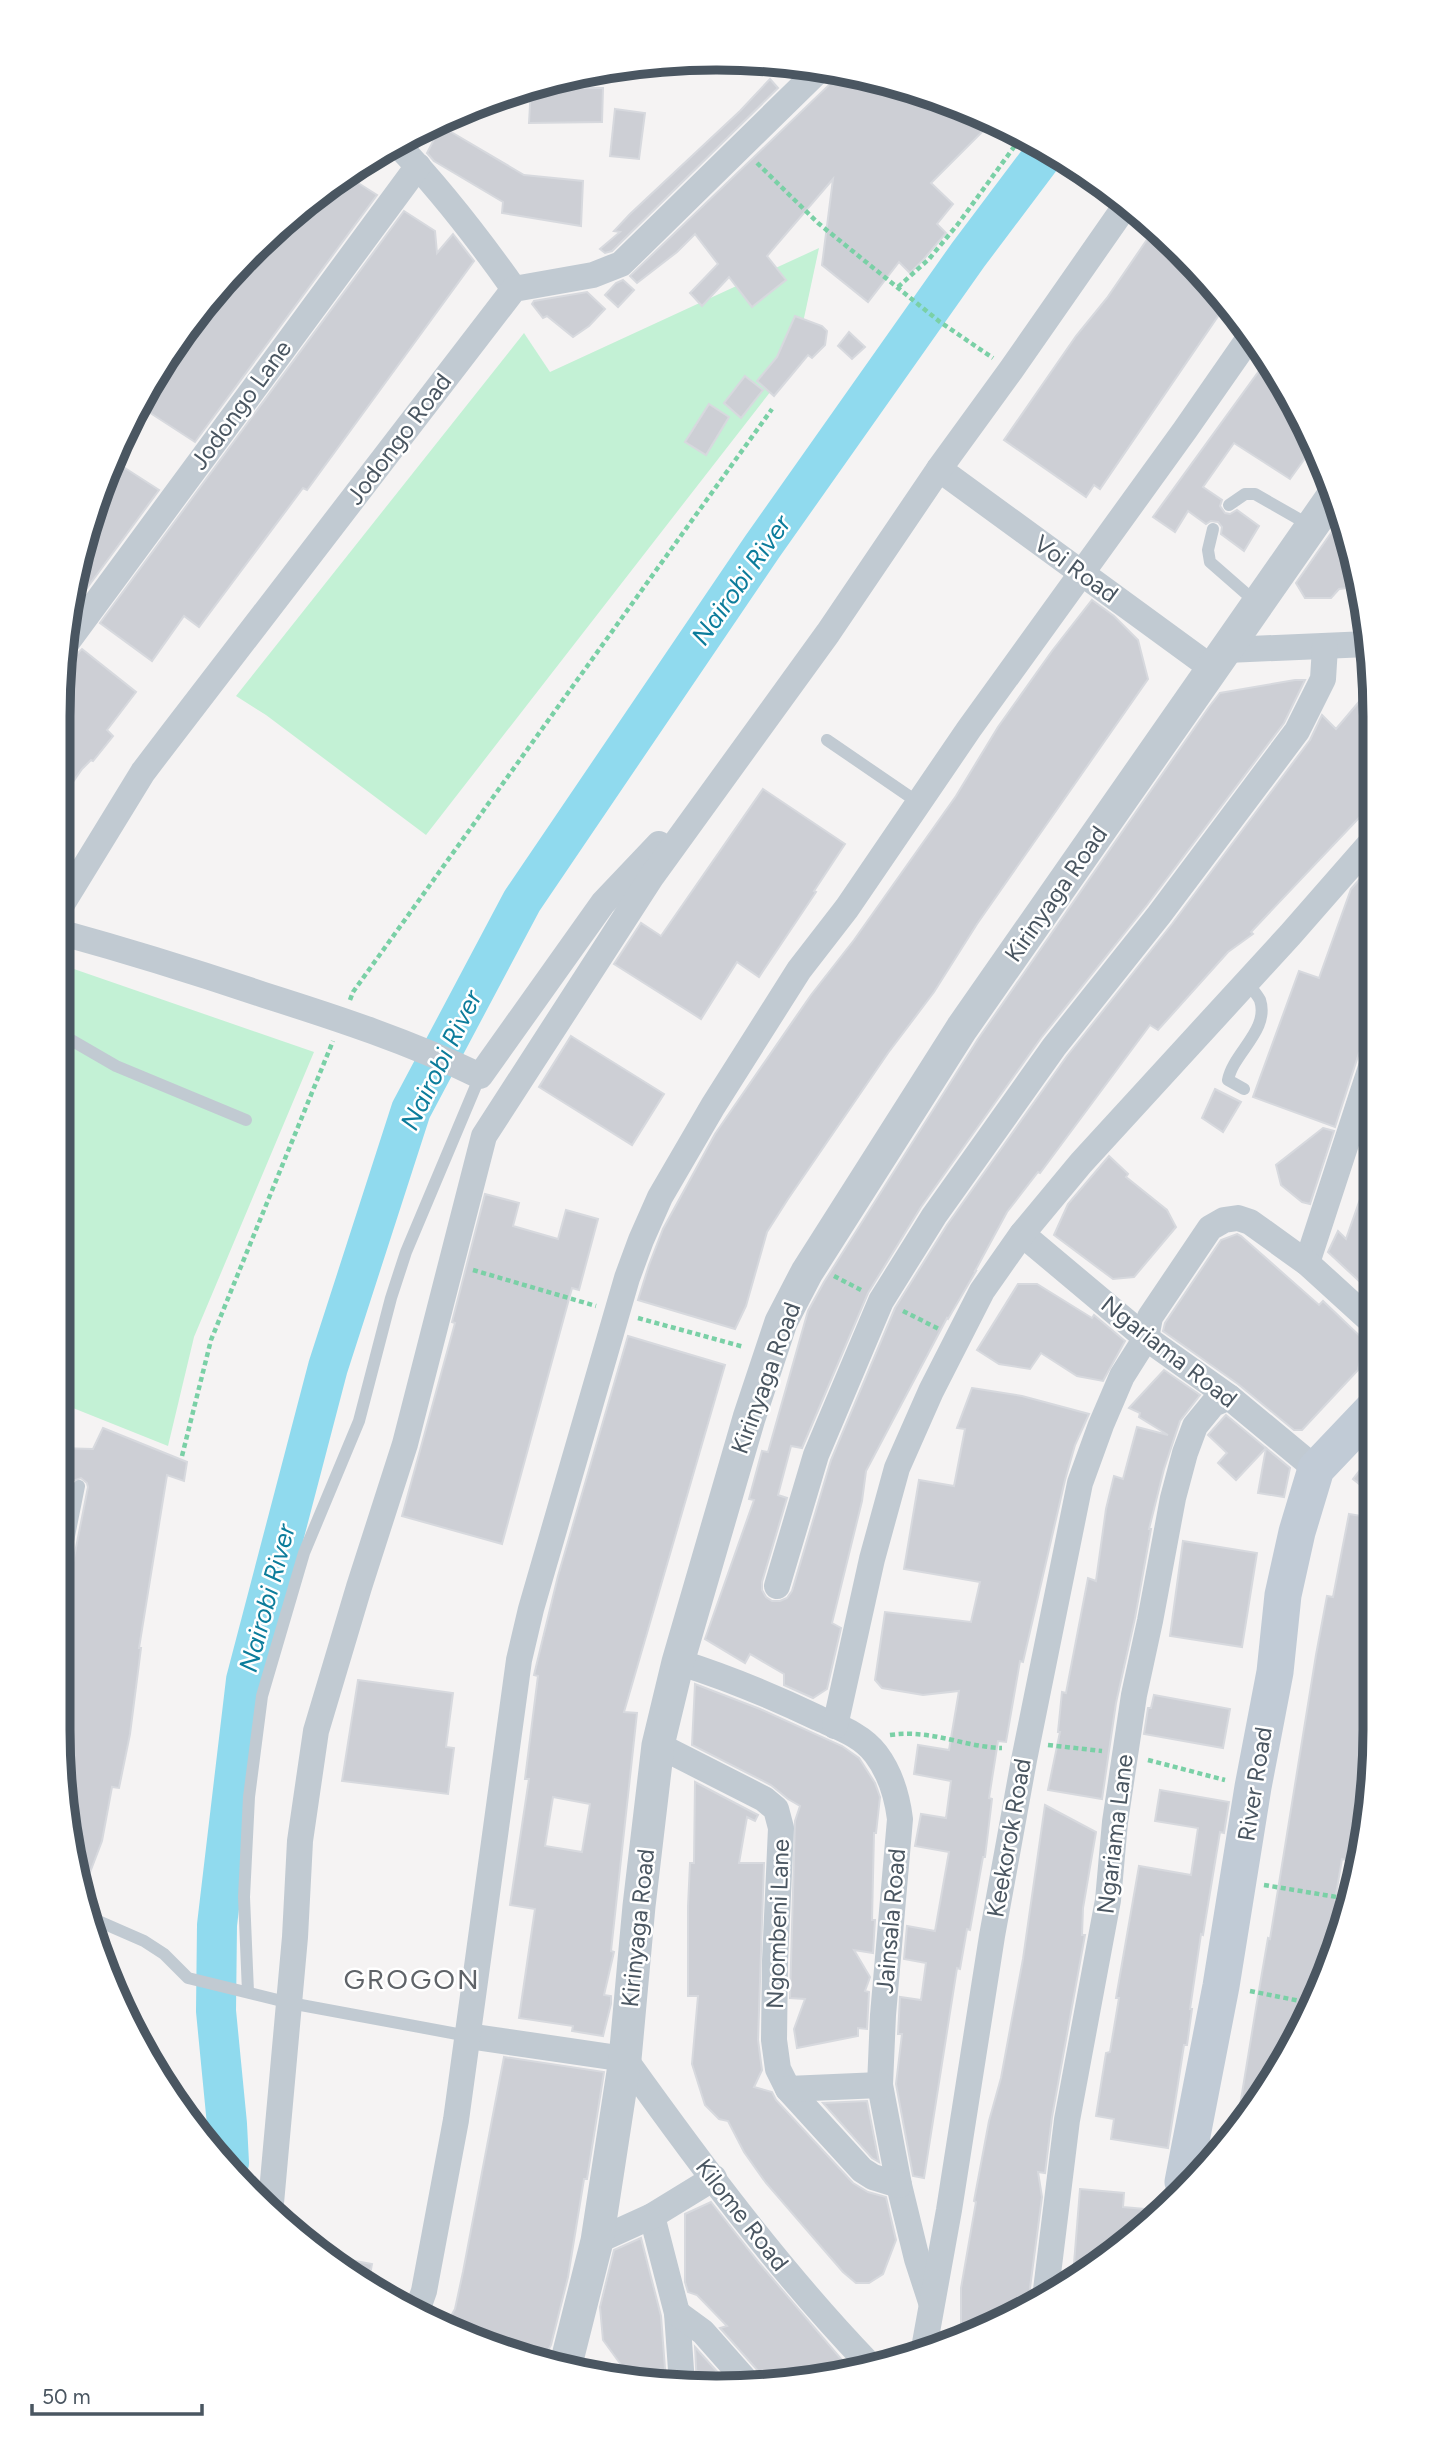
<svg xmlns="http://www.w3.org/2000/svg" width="1433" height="2446" viewBox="0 0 1433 2446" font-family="Figtree,sans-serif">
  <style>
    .green { fill: #c3f1d5 }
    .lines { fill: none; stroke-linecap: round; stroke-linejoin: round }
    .river { stroke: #90daee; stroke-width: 40 }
    .building { fill: #cdcfd5; stroke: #d7d9de; stroke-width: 2; fill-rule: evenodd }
    .path { stroke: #7ad0a6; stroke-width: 4.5; stroke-dasharray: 5 3.5; stroke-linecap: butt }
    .service { stroke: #c1cad2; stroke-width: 12 }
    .minor { stroke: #c1cad2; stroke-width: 26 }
    .tertiary { stroke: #c1cad2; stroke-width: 33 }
    .secondary { stroke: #c1cbd6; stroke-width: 37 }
    .labels { text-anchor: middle; stroke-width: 5; stroke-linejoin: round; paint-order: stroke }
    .street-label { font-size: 24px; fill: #4a5661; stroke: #fff }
    .water-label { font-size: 26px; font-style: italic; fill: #0c7c9b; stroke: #fff }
    .quarter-label { font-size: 28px; letter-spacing: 2px; fill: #5f6368; stroke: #fff }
    .rim { fill: none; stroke: #4a5661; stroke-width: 9 }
  </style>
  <rect width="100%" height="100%" fill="#f5f3f3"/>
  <!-- green -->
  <g class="green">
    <polygon points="819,248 795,360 426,835 266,715 236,696 524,333 550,372"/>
    <polygon points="71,968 314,1052 194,1337 168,1446 58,1402 58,1334 61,1325 58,1324 59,984"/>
  </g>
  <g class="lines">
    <!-- river -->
    <polyline class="river" points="229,2163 227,2124 216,2011 217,1925 246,1680 328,1367 411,1110 522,901 762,547 968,255 1047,150"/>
  </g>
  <!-- building -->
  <g class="building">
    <polygon points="837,70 968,108 993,121 931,183 953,204 937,224 946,233 923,260 910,273 899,262 868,302 822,265 833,179 767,256 786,280 752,307 729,277 702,306 690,293 718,264 695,234 677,252 637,283 630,276 828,86"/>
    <polygon points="770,79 778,88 612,251 605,253 600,249 620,232 614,231 630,214 740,111"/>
    <polygon points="531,88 603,88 602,122 529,123"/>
    <polygon points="615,109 645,113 639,159 610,156"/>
    <polygon points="441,126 524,175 583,181 581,226 502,213 503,202 434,161 427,153"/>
    <polygon points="344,174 377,195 195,442 141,407 169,351 250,251"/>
    <polygon points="404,211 435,231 437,253 453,234 474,261 307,490 303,488 199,627 184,616 152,661 100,623"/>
    <polygon points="1155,228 1183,251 1225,306 1100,489 1094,485 1086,497 1004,440 1076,336 1107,298"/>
    <polygon points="623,280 634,290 618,307 605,295 616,283"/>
    <polygon points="587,292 605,309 589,326 573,337 547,316 543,318 532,304 534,301"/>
    <polygon points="795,316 822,326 827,331 825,345 812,358 808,355 774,396 757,381 777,357"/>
    <polygon points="849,332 865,347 852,359 838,346"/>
    <polygon points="1267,360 1287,387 1314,446 1290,479 1234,443 1203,487 1222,500 1220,506 1225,513 1230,514 1237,510 1259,526 1244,551 1221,534 1222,527 1218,522 1211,521 1206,524 1188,511 1175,532 1153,517"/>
    <polygon points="745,376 763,390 741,418 724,403"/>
    <polygon points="709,404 729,417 706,455 685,442"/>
    <polygon points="114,461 159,490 76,603 74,601 93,504"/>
    <polygon points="1343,516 1357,587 1339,589 1331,598 1305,598 1296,583"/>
    <polygon points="1092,600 1114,616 1138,640 1148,679 977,924 934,992 888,1053 788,1199 767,1232 746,1306 735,1329 638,1300 649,1265 663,1229 715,1134 811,995 854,940 956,796 998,727 1052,651"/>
    <polygon points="82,649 136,692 107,730 113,736 93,761 91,760 82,769 59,802 59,673 68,660 72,659"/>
    <polygon points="1295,680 1305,680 1284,723 1147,905 1041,1038 921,1207 868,1293 802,1448 791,1446 778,1495 787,1498 762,1582 762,1590 766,1597 772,1601 780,1601 787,1598 792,1591 831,1460 895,1308 947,1225 1067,1056 1172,924 1310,740 1322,715 1336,729 1374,684 1374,802 1251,932 1253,934 1228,952 1158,1030 1150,1025 1040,1173 1038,1172 1007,1212 975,1271 976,1271 948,1319 947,1318 866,1471 862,1501 832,1623 841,1628 827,1689 813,1698 784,1685 784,1674 750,1654 745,1663 705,1639 754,1500 749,1499 762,1451 768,1452 808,1311 824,1282 978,1039 1209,707 1220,693"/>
    <polygon points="763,789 845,844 814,891 816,892 759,977 737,962 701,1019 614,964 641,923 661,936"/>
    <polygon points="1374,863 1374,1025 1367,1045 1359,1053 1335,1127 1253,1097 1299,971 1319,978 1351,889"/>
    <polygon points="571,1036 664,1094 632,1145 539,1087"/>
    <polygon points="1215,1089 1241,1102 1223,1132 1202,1118"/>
    <polygon points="1323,1128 1334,1131 1310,1204 1302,1202 1281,1185 1276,1165"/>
    <polygon points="1109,1156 1128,1174 1126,1177 1167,1210 1176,1227 1134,1277 1113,1279 1054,1235 1068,1204"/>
    <polygon points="1371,1168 1374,1169 1374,1295 1328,1252 1338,1231 1346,1239"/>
    <polygon points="485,1194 519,1203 513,1226 558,1239 566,1210 598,1219 579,1290 572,1288 502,1544 402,1516 455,1323 452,1322"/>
    <polygon points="1237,1234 1241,1236 1319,1305 1323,1301 1364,1340 1358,1370 1302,1430 1294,1430 1238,1384 1163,1331 1165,1323 1221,1240"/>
    <polygon points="1018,1284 1037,1284 1092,1318 1094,1315 1125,1341 1103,1381 1077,1376 1041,1353 1030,1369 999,1364 977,1350"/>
    <path d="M628,1336L725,1365L624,1712L637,1713L611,1951L614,1952L604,1995L611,1996V2004L603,2036L572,2031L573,2026L519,2018L535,1909L510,1905L529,1779H525L538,1676L534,1675L558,1576ZM553,1797L590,1804L582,1852L545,1846Z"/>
    <polygon points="1164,1370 1200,1395 1180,1421 1164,1469 1149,1529 1151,1529 1135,1618 1116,1703 1102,1799 1048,1790 1060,1732 1058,1732 1062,1692 1066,1693 1088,1578 1096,1581 1106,1509 1114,1476 1123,1479 1137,1427 1168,1435 1139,1417 1140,1413 1129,1408"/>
    <polygon points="972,1388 1022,1396 1089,1414 1075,1445 1065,1480 1023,1662 1020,1661 1006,1742 998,1741 989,1798 992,1799 985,1857 983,1857 970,1930 967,1929 960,1969 957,1968 924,2178 913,2176 896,2084 902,2034 898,2034 899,2016 900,1997 921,2000 926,1963 904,1959 907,1926 935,1931 949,1852 915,1846 921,1814 946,1818 951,1781 914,1774 918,1745 949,1750 959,1691 923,1695 882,1688 875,1680 885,1612 971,1622 980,1582 904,1569 919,1480 954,1486 965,1429 957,1428"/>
    <polygon points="1226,1415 1266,1448 1236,1480 1218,1463 1227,1453 1208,1435"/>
    <polygon points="103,1428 187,1462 184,1481 167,1475 139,1648 141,1648 130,1734 119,1788 112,1787 102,1841 84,1888 58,1730 58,1671 65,1623 58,1622 58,1600 64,1597 67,1593 88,1487 87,1483 81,1478 72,1481 58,1546 58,1448 93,1449"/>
    <polygon points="1266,1448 1290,1468 1284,1497 1258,1493"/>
    <polygon points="1374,1452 1374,1496 1353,1479"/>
    <polygon points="1349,1514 1374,1518 1374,1773 1371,1772 1361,1834 1355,1833 1350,1861 1342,1859 1335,1900 1348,1903 1340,1942 1285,2054 1277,2053 1272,2080 1264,2095 1237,2124 1257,2002 1268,1938 1270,1939 1316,1655 1327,1596 1333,1597"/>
    <polygon points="1183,1541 1257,1553 1242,1647 1170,1636"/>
    <polygon points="358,1680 453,1693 446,1747 454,1748 448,1794 342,1781"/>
    <polygon points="695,1684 760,1709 842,1746 859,1758 875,1783 880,1797 876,1833 874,1833 872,1920 875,1920 873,1953 854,1950 870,1977 865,1991 869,1992 867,2029 858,2028 858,2036 797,2048 794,2029 805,1999 790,1998 795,1821 800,1806 788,1799 771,1785 692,1745"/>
    <polygon points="1154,1695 1230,1709 1223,1748 1144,1734 1148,1708 1151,1708"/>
    <polygon points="695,1782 758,1815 755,1821 747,1817 739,1863 764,1863 758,2040 762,2070 754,2087 772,2092 776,2100 853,2183 868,2192 886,2197 896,2240 883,2274 869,2283 856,2283 843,2272 766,2183 744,2152 728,2121 719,2119 705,2105 692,2064 698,1996 688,1996 688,1906 690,1863 694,1863"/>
    <polygon points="1160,1790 1229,1802 1224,1833 1220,1832 1203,1935 1201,1934 1190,2009 1192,2009 1187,2045 1184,2045 1168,2148 1111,2139 1114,2119 1096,2116 1106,2053 1110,2052 1119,1998 1116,1998 1139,1866 1191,1875 1198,1828 1155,1821"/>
    <polygon points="1045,1805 1096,1832 1083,1908 1082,1935 1085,1935 1052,2117 1045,2173 1038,2172 1042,2197 1030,2288 1032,2298 979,2326 961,2328 961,2288 976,2202 974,2201 989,2121 1001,2078 1023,1959"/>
    <polygon points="504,2057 604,2072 587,2179 584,2179 568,2277 551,2345 541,2364 448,2321 455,2309 463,2272"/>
    <polygon points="867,2101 879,2162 872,2158 823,2103"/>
    <polygon points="1080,2189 1124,2193 1123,2207 1157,2210 1118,2252 1073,2276"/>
    <polygon points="711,2202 760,2264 848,2367 763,2381 760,2373 720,2328 727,2326 697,2295 688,2292 685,2282 685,2214"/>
    <polygon points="641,2238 661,2316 666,2382 630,2377 603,2340 600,2307 614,2250"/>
    <polygon points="328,2256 372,2264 368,2285 350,2277"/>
    <polygon points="695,2347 730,2386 716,2388 697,2386"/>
  </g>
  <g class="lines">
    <!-- path -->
    <g class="path">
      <polyline points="757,163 818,223 940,322 993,358"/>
      <polyline points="898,287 929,259 958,224 1022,136"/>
      <polyline points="350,1000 353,992 772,409"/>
      <polyline points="473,1270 596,1306"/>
      <polyline points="834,1276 861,1290"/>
      <polyline points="903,1311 939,1329"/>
      <polyline points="638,1318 744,1347"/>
      <polyline points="182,1456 211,1340 333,1041"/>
      <path d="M890,1735C933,1729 963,1747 1002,1748"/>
      <polyline points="1048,1745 1102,1751"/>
      <polyline points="1148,1760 1225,1780"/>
      <polyline points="1264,1885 1349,1899"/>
      <polyline points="1250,1991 1310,2003"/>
    </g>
    <!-- service -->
    <g class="service">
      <polyline points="1229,505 1245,494 1255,494 1311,526"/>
      <polyline points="1213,529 1208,550 1210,562 1258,604"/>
      <polyline points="827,740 919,803"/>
      <polyline points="59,1033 116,1066 246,1120"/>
      <path d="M1244,1089L1228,1080C1233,1053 1270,1030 1260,1000C1257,994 1251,988 1247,982"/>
      <polyline points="58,1591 79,1486"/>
      <polyline points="89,1917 144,1941 164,1954 188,1978 290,2003 468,2036"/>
      <polyline points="248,1992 244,1897 249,1797 262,1696 304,1553 359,1421 391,1298 406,1252 480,1076"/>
    </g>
    <!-- minor -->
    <g class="minor">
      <path d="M397,144C440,189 478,238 514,289"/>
      <polyline points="939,469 1213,669"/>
      <polyline points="65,645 418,166"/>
      <polyline points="1227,650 1368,644"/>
      <polyline points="59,909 143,772 172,734 514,289 593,275 621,264 821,68"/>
      <path d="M59,932C128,951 196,972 264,995C337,1018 410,1042 480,1076L603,903L659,844"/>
      <polyline points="1022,1234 1146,1338 1229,1397 1316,1469"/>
      <polyline points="1307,1263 1374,1058"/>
      <polyline points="777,1586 816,1455 881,1301 934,1216 1054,1047 1159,915 1297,731 1323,679 1325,647"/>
      <path d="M678,1662C726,1677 772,1696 818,1718C838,1727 862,1735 876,1754C891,1774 897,1795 900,1819L883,2015L880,2085L899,2185L917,2259L931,2302"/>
      <polyline points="835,1726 872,1559 897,1468 931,1391 982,1291 1022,1234 1081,1163 1290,935 1374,839"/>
      <polyline points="658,1745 764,1799 776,1809 781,1828 775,1961 774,2040 778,2069 788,2089 862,2170 873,2177 899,2185"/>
      <path d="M468,2036L625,2059C701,2165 778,2269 868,2363"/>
      <polyline points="788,2089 880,2085"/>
      <polyline points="271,2203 295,1937 300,1841 316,1731 359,1587 405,1444 484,1136 652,876 828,633 939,469 1011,370 1126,205"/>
      <polyline points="652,2216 677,2313 682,2384"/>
      <polyline points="597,2241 652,2216 714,2178"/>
      <polyline points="1046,2290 1067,2120 1108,1900 1115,1822 1134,1695 1150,1621 1173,1498 1185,1453 1195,1426 1213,1404 1229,1397"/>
      <polyline points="418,2308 424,2291 456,2120 519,1660 531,1609 627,1278 641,1240 660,1197 713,1106 799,970 847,908 969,729 1185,430 1249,338"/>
      <polyline points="677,2313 703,2332 748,2383"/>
      <polyline points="923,2354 949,2210 992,1936 1024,1760 1080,1483 1101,1425 1122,1376 1146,1338 1150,1317 1210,1228 1224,1220 1238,1218 1250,1222 1307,1263 1374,1324"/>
    </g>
    <!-- tertiary -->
    <polyline class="tertiary" points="565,2368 597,2241 625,2059 639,1906 658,1745 678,1662 749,1418 781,1322 807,1272 962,1028 1335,493"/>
    <!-- secondary -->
    <polyline class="secondary" points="1183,2182 1221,1986 1253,1787 1275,1672 1283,1595 1297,1532 1316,1469 1374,1408"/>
  </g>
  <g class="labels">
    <!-- street labels -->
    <g class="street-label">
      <text transform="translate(241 405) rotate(-54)" y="8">Jodongo Lane</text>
      <text transform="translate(399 439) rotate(-53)" y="8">Jodongo Road</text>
      <text transform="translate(1076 569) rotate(36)" y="8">Voi Road</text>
      <text transform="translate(1056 894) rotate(-55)" y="8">Kirinyaga Road</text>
      <text transform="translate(1169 1352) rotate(38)" y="8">Ngariama Road</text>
      <text transform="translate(766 1378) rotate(-70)" y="8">Kirinyaga Road</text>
      <text transform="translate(1255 1784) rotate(-81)" y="8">River Road</text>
      <text transform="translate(1115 1834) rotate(-83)" y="8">Ngariama Lane</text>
      <text transform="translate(1009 1838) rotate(-80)" y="8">Keekorok Road</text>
      <text transform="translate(891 1921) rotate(-85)" y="8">Jainsala Road</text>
      <text transform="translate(778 1924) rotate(-88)" y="8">Ngombeni Lane</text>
      <text transform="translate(638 1928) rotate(-84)" y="8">Kirinyaga Road</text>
      <text transform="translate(742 2215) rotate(52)" y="8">Kilome Road</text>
    </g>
    <!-- water labels -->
    <g class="water-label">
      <text transform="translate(741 580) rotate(-55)" y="9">Nairobi River</text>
      <text transform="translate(441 1060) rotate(-64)" y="9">Nairobi River</text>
      <text transform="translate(267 1598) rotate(-75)" y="9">Nairobi River</text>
    </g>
    <!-- quarter labels -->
    <g class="quarter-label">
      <text x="412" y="1989">GROGON</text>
    </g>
  </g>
  <!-- crop -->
  <path d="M0 0H1433V2446H0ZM716 70H717A646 646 0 0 1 1363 716V1730A646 646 0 0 1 717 2376H716A646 646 0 0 1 70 1730V716A646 646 0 0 1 716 70Z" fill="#fff" fill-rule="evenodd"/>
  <path class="rim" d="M716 70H717A646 646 0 0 1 1363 716V1730A646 646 0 0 1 717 2376H716A646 646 0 0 1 70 1730V716A646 646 0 0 1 716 70Z"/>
  <!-- scale -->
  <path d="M32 2404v10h170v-10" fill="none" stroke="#4a5661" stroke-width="3.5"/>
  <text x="42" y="2404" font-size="21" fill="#4a5661" stroke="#ffffff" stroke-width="5" paint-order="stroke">50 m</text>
</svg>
